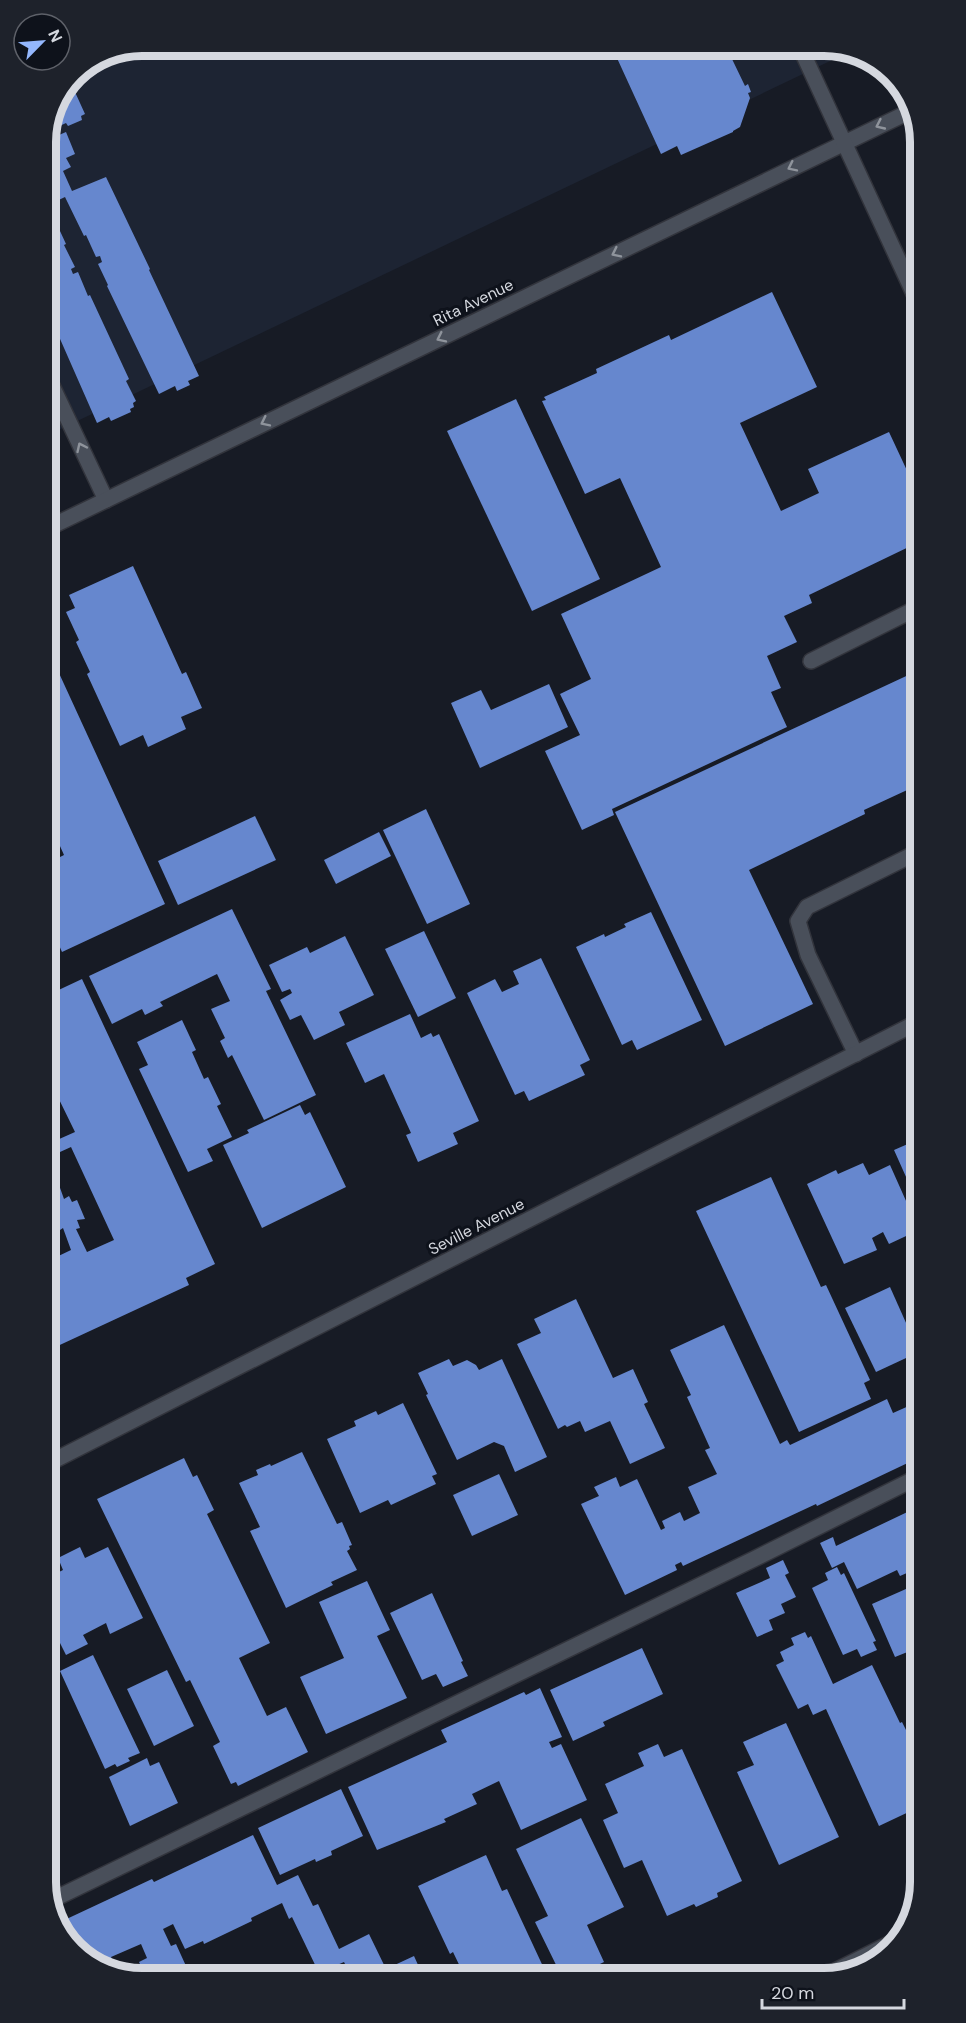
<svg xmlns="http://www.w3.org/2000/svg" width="966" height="2023" viewBox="0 0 966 2023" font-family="'DM Sans',sans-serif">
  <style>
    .built { fill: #1d2433 }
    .building { fill: #6687ce; fill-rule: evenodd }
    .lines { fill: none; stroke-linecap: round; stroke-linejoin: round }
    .service-casing { stroke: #32343c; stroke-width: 18 }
    .minor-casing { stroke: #32343c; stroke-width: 18 }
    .tertiary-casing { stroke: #32343c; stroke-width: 18 }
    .secondary-casing { stroke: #32343c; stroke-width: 18 }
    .service { stroke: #494f5a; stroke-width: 15 }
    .minor { stroke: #494f5a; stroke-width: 15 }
    .tertiary { stroke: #494f5a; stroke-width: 15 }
    .secondary { stroke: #494f5a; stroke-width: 15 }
    .oneway { stroke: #8f949c }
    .labels { text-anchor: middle; stroke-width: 6; stroke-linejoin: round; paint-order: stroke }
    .street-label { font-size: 16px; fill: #d5d8df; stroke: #0e121b }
    .rim { fill: none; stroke: #d5d8df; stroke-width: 8 }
  </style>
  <rect width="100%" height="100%" fill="#171b25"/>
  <!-- built -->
  <polygon class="built" points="141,45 832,45 849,52 46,436 45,135 73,73"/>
  <!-- building -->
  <g class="building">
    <polygon points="611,45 728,45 734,58 732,59 745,86 748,84 751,92 748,93 750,98 740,127 733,131 733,132 681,155 677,146 661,154"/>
    <polygon points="70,81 85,114 81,116 82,120 68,126 66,123 47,132"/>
    <polygon points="66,132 75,154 66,158 71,167 63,171 72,191 106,177 150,269 149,270 199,376 188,381 190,385 177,391 175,386 159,394 107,286 108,285 98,264 102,262 100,256 96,257 86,235 84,236 65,197 48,205 66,244 64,245 75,267 71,269 73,274 78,272 88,296 90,295 129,379 126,381 136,401 133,403 134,407 130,409 131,412 111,421 109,417 97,423 46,307 45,141"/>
    <polygon points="772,292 817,387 740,423 781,511 819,493 808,469 889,432 917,492 917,543 809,595 812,603 784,616 797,642 767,656 781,688 771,692 787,727 612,809 614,815 582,830 545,751 580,735 560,694 591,679 561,614 661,567 620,478 585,494 542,401 546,400 544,397 597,373 596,369 669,335 671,340"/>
    <polygon points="516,399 600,579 532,611 447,431"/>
    <polygon points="133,566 182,674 186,672 202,708 181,717 186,729 148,747 143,735 120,746 87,674 90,672 76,642 79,640 66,612 75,608 69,595"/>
    <polygon points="47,647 165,904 62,952 55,936 47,939 47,845 54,860 64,855 47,817"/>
    <polygon points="917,671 918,785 864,810 865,814 749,870 813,1004 725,1046 615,812"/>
    <polygon points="549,684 568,727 480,768 451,703 481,690 491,710"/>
    <polygon points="426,809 470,904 427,924 383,830"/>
    <polygon points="255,816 276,860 178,905 158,861"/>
    <polygon points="379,832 391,856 336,884 324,860"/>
    <polygon points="232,909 271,989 266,991 316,1095 264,1120 232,1055 228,1058 220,1041 225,1038 211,1009 230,1001 217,974 160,1002 163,1006 145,1015 142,1009 112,1024 89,976"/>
    <polygon points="651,912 702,1020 637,1050 632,1040 622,1045 576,947 604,934 605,937 626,927 624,924"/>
    <polygon points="424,931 456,998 418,1017 385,949"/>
    <polygon points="345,936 374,995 339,1012 345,1025 314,1040 301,1015 290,1020 280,1000 292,993 290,989 282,992 269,965 307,947 310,953"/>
    <polygon points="541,958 590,1060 580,1065 585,1075 529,1101 524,1091 515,1095 467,993 495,979 502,992 519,984 513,971"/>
    <path d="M82,979L215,1264L186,1278L189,1285L49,1350L48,1261L71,1250L63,1228L60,1230L50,1206L54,1203L48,1186V1144L75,1132L53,1087L48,1089V995ZM71,1147L114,1240L87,1252L76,1229L80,1228L77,1220L85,1219L77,1200L72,1202L69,1196L64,1199L49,1157Z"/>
    <polygon points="410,1014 421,1038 431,1033 433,1037 439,1034 479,1121 453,1133 458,1144 418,1162 406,1135 411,1133 384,1074 365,1083 346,1043"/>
    <polygon points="182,1020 196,1050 192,1052 204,1079 208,1077 221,1104 217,1106 232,1137 207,1149 213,1161 188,1172 139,1069 148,1065 137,1042"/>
    <polygon points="300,1105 305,1115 310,1112 346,1187 262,1228 223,1145 249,1133 247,1130"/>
    <polygon points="919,1134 919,1206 894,1150 917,1140 916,1136"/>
    <polygon points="863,1163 869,1175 890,1165 919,1230 889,1244 883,1232 872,1238 877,1250 844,1264 807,1184 836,1170 838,1174"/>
    <polygon points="771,1177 821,1287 826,1285 870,1380 864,1383 871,1399 799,1432 696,1211"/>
    <polygon points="890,1287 919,1352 876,1372 845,1308"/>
    <polygon points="576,1299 613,1378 633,1369 648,1402 644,1404 665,1448 630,1464 610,1421 585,1432 580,1421 567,1427 565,1425 558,1429 517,1344 541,1333 534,1319"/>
    <polygon points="724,1325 780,1444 787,1440 790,1445 887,1399 893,1413 920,1401 920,1453 913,1456 914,1460 817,1506 816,1504 683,1566 681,1562 675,1565 677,1570 625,1595 581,1504 599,1496 594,1487 616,1477 620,1487 637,1479 661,1530 665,1528 662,1521 680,1512 684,1521 700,1513 688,1487 717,1474 705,1450 710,1448 687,1397 691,1395 670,1350"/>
    <polygon points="449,1359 453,1366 467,1360 476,1365 479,1370 502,1359 547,1457 515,1472 504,1446 494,1442 457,1460 426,1395 428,1394 418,1373"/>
    <polygon points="403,1403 437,1474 432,1476 436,1484 391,1505 388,1500 360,1513 327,1439 356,1426 354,1421 376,1411 378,1415"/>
    <polygon points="302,1452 337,1524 342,1522 352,1545 349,1546 350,1549 347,1551 357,1570 331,1582 333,1585 286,1608 250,1531 260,1527 239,1483 258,1475 256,1470 270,1464 271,1466"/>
    <polygon points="184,1458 193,1477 197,1475 214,1510 207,1514 270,1643 239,1658 267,1716 286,1707 308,1752 238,1786 236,1782 231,1784 213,1746 220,1742 190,1680 186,1682 97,1499"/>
    <polygon points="499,1474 518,1515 472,1536 453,1495"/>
    <polygon points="920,1506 920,1558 912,1562 916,1569 900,1576 897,1570 857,1589 844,1562 832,1568 820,1543 833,1537 836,1546"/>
    <polygon points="80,1547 85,1558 108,1547 143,1618 110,1634 106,1623 83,1635 88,1644 66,1655 49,1621 49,1577 63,1570 58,1558"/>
    <polygon points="783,1560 789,1573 785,1575 796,1597 781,1604 785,1613 769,1620 773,1630 757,1637 736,1593 770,1578 766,1568"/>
    <polygon points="837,1567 841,1575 844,1573 876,1641 873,1642 877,1650 861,1657 857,1649 843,1655 812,1588 828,1580 825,1573"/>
    <polygon points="367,1581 390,1630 377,1636 407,1698 326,1734 300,1677 344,1658 319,1602"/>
    <polygon points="915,1585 920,1596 920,1650 916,1652 915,1649 895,1657 872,1604"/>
    <polygon points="432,1593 463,1661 461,1662 468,1676 443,1687 436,1674 422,1680 390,1613"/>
    <polygon points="805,1632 808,1638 811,1636 833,1684 872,1665 900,1723 902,1722 921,1760 921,1791 910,1797 915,1809 879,1826 826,1709 813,1715 808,1704 798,1709 776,1665 784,1661 780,1652 794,1645 791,1638"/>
    <polygon points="642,1648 663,1694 603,1722 605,1726 573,1741 550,1690"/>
    <polygon points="93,1655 140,1753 128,1758 130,1761 117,1767 115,1764 105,1769 60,1671"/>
    <polygon points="167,1670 194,1726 154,1746 127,1689"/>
    <polygon points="540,1688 562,1737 549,1742 552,1748 561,1744 587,1800 521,1830 499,1781 472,1794 477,1804 444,1819 446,1822 377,1850 348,1787 447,1742 441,1730 524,1692 526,1695"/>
    <polygon points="786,1723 839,1837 779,1865 737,1772 754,1765 743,1742"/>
    <polygon points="658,1744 664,1757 682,1749 742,1881 717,1893 718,1897 696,1907 694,1904 667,1916 642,1860 624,1868 603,1820 618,1813 605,1784 644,1766 638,1753"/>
    <polygon points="147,1758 150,1766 159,1762 178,1803 130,1826 109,1777"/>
    <polygon points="341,1789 363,1836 331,1851 332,1855 316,1862 315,1859 280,1875 258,1828"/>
    <polygon points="581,1818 624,1907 587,1925 604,1962 577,1975 561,1975 535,1922 548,1916 516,1849"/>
    <polygon points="253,1835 277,1885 298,1875 313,1906 318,1904 339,1949 369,1934 386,1969 414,1956 423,1976 351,1976 344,1962 319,1973 292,1917 289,1919 282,1903 251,1918 252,1921 204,1944 203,1941 185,1949 173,1924 163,1929 171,1946 176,1944 191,1977 147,1978 139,1962 147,1958 141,1944 111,1957 118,1971 124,1969 127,1975 82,1958 58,1923 152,1879 154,1882"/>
    <polygon points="486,1855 502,1891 507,1889 547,1975 464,1975 453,1952 450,1954 418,1886"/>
    <polygon points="294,1965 299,1977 267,1977"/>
  </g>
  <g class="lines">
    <!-- service casing -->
    <g class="service-casing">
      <g id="service">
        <polyline points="46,373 106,500"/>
        <polyline points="811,661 917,608"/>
        <polyline points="856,1054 808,955 798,921 807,907 918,852"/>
        <polyline points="50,1901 754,1559 920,1476"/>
      </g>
    </g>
    <!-- minor casing -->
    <g class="minor-casing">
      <g id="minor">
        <polyline points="46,529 915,109"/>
        <polyline points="831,1973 901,1938"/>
      </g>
    </g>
    <!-- tertiary casing -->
    <g class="tertiary-casing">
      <polyline id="tertiary" points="49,1463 918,1022"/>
    </g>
    <!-- secondary casing -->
    <g class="secondary-casing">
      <polyline id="secondary" points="799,45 916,298"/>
    </g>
    <!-- service -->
    <use href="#service" class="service"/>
    <!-- minor -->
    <use href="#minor" class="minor"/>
    <!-- tertiary -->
    <use href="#tertiary" class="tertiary"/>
    <!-- secondary -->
    <use href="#secondary" class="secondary"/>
  </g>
  <!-- one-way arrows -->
  <defs><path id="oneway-chevron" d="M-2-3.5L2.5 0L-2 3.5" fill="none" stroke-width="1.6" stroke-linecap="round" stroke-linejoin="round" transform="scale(1.5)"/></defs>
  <g class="oneway">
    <use href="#oneway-chevron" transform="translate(880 125) rotate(155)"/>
    <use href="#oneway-chevron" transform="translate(792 167) rotate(154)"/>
    <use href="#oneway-chevron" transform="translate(616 253) rotate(154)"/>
    <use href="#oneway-chevron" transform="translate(441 338) rotate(154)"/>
    <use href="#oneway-chevron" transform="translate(265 422) rotate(154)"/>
    <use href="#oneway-chevron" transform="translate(81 447) rotate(-115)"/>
  </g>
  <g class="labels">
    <!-- street labels -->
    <g class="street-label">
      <text transform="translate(473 302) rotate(-26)" y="6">Rita Avenue</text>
      <text transform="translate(476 1226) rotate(-27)" y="6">Seville Avenue</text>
    </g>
  </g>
  <!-- crop -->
  <path d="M0 0H966V2023H0ZM142 56H824A86 86 0 0 1 910 142V1882A86 86 0 0 1 824 1968H142A86 86 0 0 1 56 1882V142A86 86 0 0 1 142 56Z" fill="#1e222b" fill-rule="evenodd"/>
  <path class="rim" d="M142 56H824A86 86 0 0 1 910 142V1882A86 86 0 0 1 824 1968H142A86 86 0 0 1 56 1882V142A86 86 0 0 1 142 56Z"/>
  <!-- north arrow -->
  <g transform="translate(42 42) rotate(65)"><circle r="28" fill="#0e121b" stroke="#5e6169" stroke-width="1.5"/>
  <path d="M0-4.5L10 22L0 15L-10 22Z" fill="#94b7fd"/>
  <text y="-9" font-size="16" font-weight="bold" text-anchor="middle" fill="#d5d8df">N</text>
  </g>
  <!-- scale -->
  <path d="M762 1999v9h142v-9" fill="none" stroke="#d5d8df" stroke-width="3"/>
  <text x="771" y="1999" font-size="18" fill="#d5d8df" stroke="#0e121b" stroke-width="4.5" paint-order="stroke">20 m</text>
</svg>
